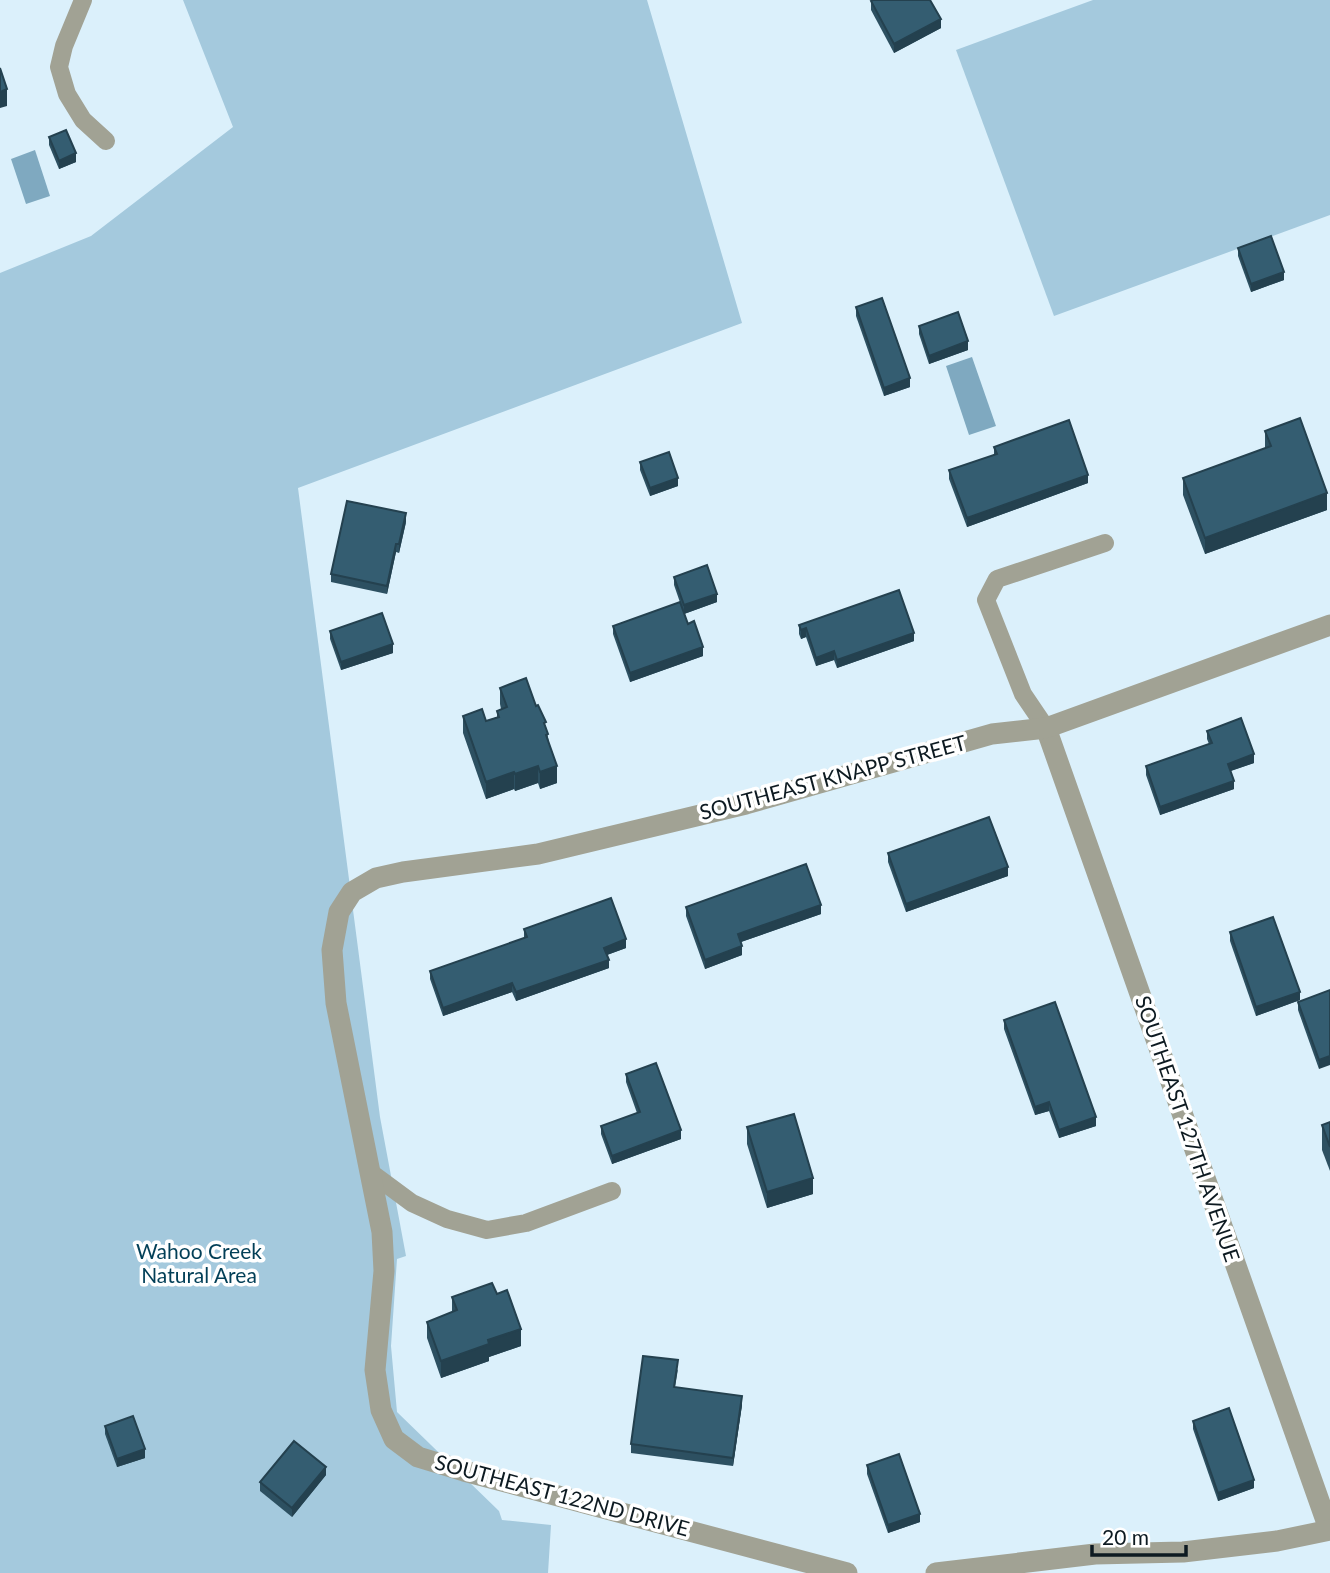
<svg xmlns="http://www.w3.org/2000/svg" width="1330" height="1573" viewBox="0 0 1330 1573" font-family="Lato,sans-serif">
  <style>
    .green { fill: #a4c9dd }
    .water { fill: #7fa9c0 }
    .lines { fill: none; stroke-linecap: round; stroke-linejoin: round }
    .lane { stroke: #a1a294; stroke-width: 18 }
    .street { stroke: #a1a294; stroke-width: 21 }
    .wall { fill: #2d5061 }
    .shaded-wall { fill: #24414f }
    .building { fill: #345d71; stroke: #24414f; stroke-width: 2 }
    .labels { text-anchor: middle; stroke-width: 7; stroke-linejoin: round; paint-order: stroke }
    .street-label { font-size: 21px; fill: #0d1a21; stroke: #fff }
    .park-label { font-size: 21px; fill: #023f57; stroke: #fff }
  </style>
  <rect width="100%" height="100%" fill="#dbf0fb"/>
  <!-- green -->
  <g class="green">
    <polygon points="183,0 647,0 742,323 298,488 380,1117 406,1256 397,1259 391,1346 397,1412 499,1511 502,1520 551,1525 548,1573 0,1573 0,273 91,236 233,127"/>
    <polygon points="1093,0 1330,0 1330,215 1054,316 956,50"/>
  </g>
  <!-- water -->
  <g class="water">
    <polygon points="35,150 50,196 26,204 11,159"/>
    <polygon points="972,357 996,426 969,435 946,366"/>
  </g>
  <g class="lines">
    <!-- lane -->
    <g class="lane">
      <polyline points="83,0 64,46 59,67 67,94 83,120 106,141"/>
      <polyline points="1046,728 1023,694 986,600 997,579 1105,543"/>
      <polyline points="370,1172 412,1203 447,1219 487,1230 526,1223 612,1191"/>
    </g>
    <!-- street -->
    <g class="street">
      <polyline points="1046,728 1329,1529"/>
      <polyline points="847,1573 464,1471 418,1457 394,1439 381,1410 375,1370 384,1271 382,1232 336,1003 332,950 339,912 352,892 376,878 403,872 538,854 746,804 992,734 1046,728 1330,625"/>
      <polyline points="936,1573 1095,1554 1183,1552 1277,1541 1330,1530"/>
    </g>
  </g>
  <!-- wall -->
  <g class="wall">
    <polygon points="871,1 941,28 894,53 871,10"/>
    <polygon points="49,137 76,162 59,169 49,145"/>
    <polygon points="1238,248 1284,280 1251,292 1238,256"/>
    <polygon points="856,307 910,387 884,396 856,316"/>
    <polygon points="919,326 968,350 929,364 919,334"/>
    <polygon points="1265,431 1327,510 1205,554 1183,495 1183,478 1265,448"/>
    <polygon points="994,447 1088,483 967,527 949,479 949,470 994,455"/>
    <polygon points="640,462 678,486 650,496 640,470"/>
    <polygon points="406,522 399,553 396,552 387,594 331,582 331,574"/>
    <polygon points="674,577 717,602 684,614 674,585"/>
    <polygon points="688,624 703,656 630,682 613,634 613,626"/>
    <polygon points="799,625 914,641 837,668 834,660 816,666 806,637 801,639 799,634"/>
    <polygon points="330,631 393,653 341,670 330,639"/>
    <polygon points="500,688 536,706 546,727 557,783 540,789 538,783 515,791 514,789 486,799 463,733 463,716 486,721 497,717 497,711 501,709 500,704"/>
    <polygon points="1207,731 1254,763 1230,771 1234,789 1160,815 1146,775 1146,766 1209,744 1207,739"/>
    <polygon points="888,853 1008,876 906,912 888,862"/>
    <polygon points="686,907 821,914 741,942 742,955 705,969 686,916"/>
    <polygon points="524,929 626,948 607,955 609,968 516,1001 512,992 443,1016 430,979 430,971 524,938"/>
    <polygon points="1230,932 1300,1000 1256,1016 1230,941"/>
    <polygon points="1330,990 1319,1069 1298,1010 1298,1002"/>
    <polygon points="1004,1020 1096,1126 1059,1138 1049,1111 1035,1115 1004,1029"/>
    <polygon points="626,1074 681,1139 612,1164 601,1134 601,1126 637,1113 626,1082"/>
    <polygon points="1330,1122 1330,1171 1322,1150 1322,1125"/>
    <polygon points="747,1127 813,1194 767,1208 747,1144"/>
    <polygon points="497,1294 521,1346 489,1357 489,1361 441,1378 427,1338 427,1322 452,1312 452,1297"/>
    <polygon points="678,1369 675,1387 742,1405 733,1466 631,1453 631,1444"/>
    <polygon points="1193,1421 1254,1488 1218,1501 1193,1429"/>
    <polygon points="105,1426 145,1458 117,1467 105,1434"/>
    <polygon points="867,1465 920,1522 888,1533 867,1474"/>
    <polygon points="326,1475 292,1517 260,1491 260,1482"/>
  </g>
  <!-- shaded-wall -->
  <g class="shaded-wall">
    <polygon points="941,19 941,28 894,53 894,44"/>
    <polygon points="7,89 7,106 0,108 0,92"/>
    <polygon points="76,153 76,162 59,169 59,161"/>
    <polygon points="1284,272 1284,280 1251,292 1251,284"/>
    <polygon points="968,341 968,350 929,364 929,356"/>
    <polygon points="910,378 910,387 884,396 884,388"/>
    <polygon points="1088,475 1088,483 967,527 967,518"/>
    <polygon points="678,478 678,486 650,496 650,488"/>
    <polygon points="1327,493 1327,510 1205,554 1205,538"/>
    <polygon points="406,513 406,522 399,553 399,544"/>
    <polygon points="396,544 396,552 387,594 387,586"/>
    <polygon points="717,594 717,602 684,614 684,605"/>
    <polygon points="806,628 806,637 801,639 801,630"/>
    <polygon points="914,633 914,641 837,668 837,660"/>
    <polygon points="393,644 393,653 341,670 341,662"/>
    <polygon points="703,647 703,656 630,682 630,673"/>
    <polygon points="834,651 834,660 816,666 816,658"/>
    <polygon points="1254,754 1254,763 1228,772 1228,764"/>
    <polygon points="538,766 538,783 515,791 515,774"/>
    <polygon points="557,766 557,783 540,789 540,772"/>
    <polygon points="514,772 514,789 486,799 486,782"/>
    <polygon points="1234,781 1234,789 1160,815 1160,807"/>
    <polygon points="1008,867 1008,876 906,912 906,904"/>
    <polygon points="821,905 821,914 738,943 738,934"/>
    <polygon points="626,939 626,948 604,956 604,948"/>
    <polygon points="742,946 742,955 705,969 705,960"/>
    <polygon points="609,960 609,968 516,1001 516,992"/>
    <polygon points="512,983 512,992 443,1016 443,1008"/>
    <polygon points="1300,992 1300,1000 1256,1016 1256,1007"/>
    <polygon points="1330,1056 1330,1065 1319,1069 1319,1060"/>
    <polygon points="1049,1102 1049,1111 1035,1115 1035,1107"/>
    <polygon points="1096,1117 1096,1126 1059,1138 1059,1130"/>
    <polygon points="681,1130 681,1139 612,1164 612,1156"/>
    <polygon points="813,1178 813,1194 767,1208 767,1192"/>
    <polygon points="521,1329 521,1346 489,1357 489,1361 441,1378 441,1361 488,1340"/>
    <polygon points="742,1396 742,1405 733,1466 733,1458"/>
    <polygon points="145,1449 145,1458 117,1467 117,1459"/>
    <polygon points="326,1467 326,1475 292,1517 292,1508"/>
    <polygon points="1254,1480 1254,1488 1218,1501 1218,1493"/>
    <polygon points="920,1514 920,1522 888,1533 888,1525"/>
  </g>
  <!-- building -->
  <g class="building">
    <polygon points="873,0 930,0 941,19 894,44 871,1"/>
    <polygon points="0,68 7,89 0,92"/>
    <polygon points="66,130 76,153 59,161 49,137"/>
    <polygon points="1271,236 1284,272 1251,284 1238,248"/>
    <polygon points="882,298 910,378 884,388 856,307"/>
    <polygon points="958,312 968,341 929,356 919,326"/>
    <polygon points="1300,418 1327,493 1205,538 1183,478 1271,446 1265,431"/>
    <polygon points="1069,420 1088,475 967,518 949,470 997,454 994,447"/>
    <polygon points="669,452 678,478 650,488 640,462"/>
    <polygon points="347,501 406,513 399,544 396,544 387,586 331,574"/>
    <polygon points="707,565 717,594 684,605 674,577"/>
    <polygon points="899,590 914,633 837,660 834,651 816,658 806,628 801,630 799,625"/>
    <polygon points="680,602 688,624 694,621 703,647 630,673 613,626"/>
    <polygon points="382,613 393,644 341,662 330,631"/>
    <polygon points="526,678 536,706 538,705 546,722 544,723 548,734 546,735 557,766 540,772 538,766 515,774 514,772 486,782 463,716 482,709 486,721 499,717 497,711 507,707 500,688"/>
    <polygon points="1241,718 1254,754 1228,764 1234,781 1160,807 1146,766 1212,743 1207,731"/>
    <polygon points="989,817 1008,867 906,904 888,853"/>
    <polygon points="806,864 821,905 738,934 742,946 705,960 686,907"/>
    <polygon points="611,898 626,939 604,948 609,960 516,992 512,983 443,1008 430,971 527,937 524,929"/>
    <polygon points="1273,917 1300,992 1256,1007 1230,932"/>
    <polygon points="1330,990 1330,1056 1319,1060 1298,1002"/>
    <polygon points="1055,1002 1096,1117 1059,1130 1049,1102 1035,1107 1004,1020"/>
    <polygon points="656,1063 681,1130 612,1156 601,1126 640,1112 626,1074"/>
    <polygon points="794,1114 813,1178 767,1192 747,1127"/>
    <polygon points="1330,1122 1330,1147 1322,1125"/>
    <polygon points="492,1283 497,1294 507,1290 521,1329 488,1340 489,1344 441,1361 427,1322 457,1310 452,1297"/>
    <polygon points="643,1356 678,1360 674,1387 742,1396 733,1458 631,1444"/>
    <polygon points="1229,1408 1254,1480 1218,1493 1193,1421"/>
    <polygon points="133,1416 145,1449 117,1459 105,1426"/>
    <polygon points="294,1441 326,1467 292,1508 260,1482"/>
    <polygon points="899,1454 920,1514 888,1525 867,1465"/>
  </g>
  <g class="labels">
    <!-- street labels -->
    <g class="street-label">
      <text transform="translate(833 778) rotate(-15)" y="7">SOUTHEAST KNAPP STREET</text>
      <text transform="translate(1187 1129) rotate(71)" y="7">SOUTHEAST 127TH AVENUE</text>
      <text transform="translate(562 1496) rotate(15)" y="7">SOUTHEAST 122ND DRIVE</text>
    </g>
    <!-- park labels -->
    <g class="park-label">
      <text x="199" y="1259">Wahoo Creek<tspan x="199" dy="24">Natural Area</tspan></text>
    </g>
  </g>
  <!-- scale -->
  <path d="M1092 1545v10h94v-10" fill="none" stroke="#0d1a21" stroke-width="3.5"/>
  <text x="1102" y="1545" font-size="21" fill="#0d1a21" stroke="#ffffff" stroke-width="5" paint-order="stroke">20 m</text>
</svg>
